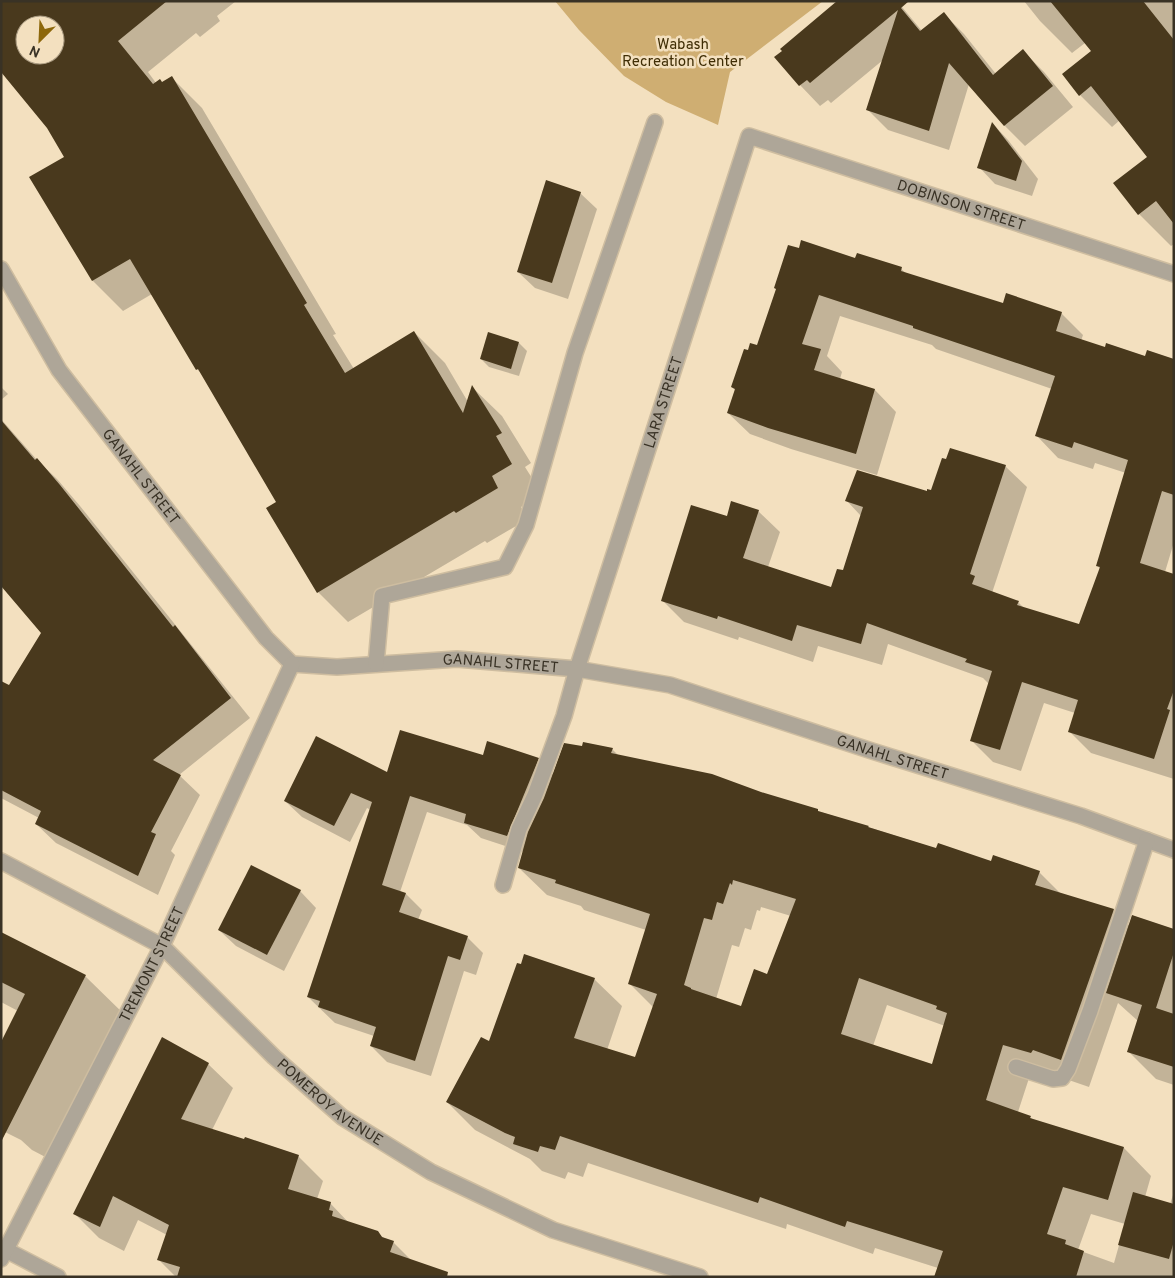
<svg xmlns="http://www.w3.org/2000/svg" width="1175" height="1278" viewBox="0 0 1175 1278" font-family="Overpass,sans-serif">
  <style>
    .green { fill: #cfae72 }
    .shadow { fill: #0003; fill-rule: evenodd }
    .building { fill: #49391d; fill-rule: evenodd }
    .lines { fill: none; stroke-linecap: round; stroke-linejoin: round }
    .minor-casing { stroke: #cebda0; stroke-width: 18 }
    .minor { stroke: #aea698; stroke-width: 15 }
    .labels { text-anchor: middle; stroke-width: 5; stroke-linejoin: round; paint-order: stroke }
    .park-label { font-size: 15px; fill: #3f2d05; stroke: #f3e0bf }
    .street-label { font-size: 15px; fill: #393225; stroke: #f3e0bf }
  </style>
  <rect width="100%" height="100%" fill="#f3e0bf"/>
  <!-- green -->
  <polygon class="green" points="555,1 823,1 730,72 718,125 666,102 624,76 579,30"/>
  <!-- shadow -->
  <g class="shadow">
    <path d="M1,1H236L217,16L220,21L200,37L196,33L148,72L156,83H162L171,77L202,108L336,334L333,335L354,369L414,332L445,363L468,402L472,387L502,416L531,463L525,467L542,494L521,507L528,519L487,543L485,541L348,622L318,592L278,502L202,374L197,369L152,294L123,311L93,281L65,158ZM25,25H55V55H25Z"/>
    <polygon points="897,1 922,31 944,14 964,34 996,74 1023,51 1044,72 1073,107 1025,146 1005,126 969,84 949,150 888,130 867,109 883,60 831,103 828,100 820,106 800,85"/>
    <polygon points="1024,1 1174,1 1174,244 1171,246 1139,214 1149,157 1120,120 1112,127 1080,95 1092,52 1085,43 1072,53 1040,21"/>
    <polygon points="993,124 1008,140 1038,179 1032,196 995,184 979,167"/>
    <polygon points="580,193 597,209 568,299 535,288 518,272"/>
    <polygon points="856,260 901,269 907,274 1004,305 1061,313 1083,335 1081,341 1106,349 1145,358 1174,360 1174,542 1165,572 1174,576 1174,779 1091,753 1069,731 1075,713 1044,703 1021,771 993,762 971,740 989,684 983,678 888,644 882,665 818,646 813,662 739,637 738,640 684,622 662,600 727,517 758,511 780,532 768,567 832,588 844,572 861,516 847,501 927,492 1005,466 1027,487 992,593 1018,602 1024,608 1080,626 1100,569 1097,565 1126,473 1095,463 1093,469 1058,458 1037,436 1052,389 936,349 932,345 840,316 827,356 842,372 840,379 875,390 896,412 877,475 791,449 750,434 728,413 736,391 732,387 748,351 758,347"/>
    <polygon points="519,343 527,351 519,376 489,367 481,359"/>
    <polygon points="1,387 8,394 1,400"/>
    <polygon points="1,419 37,460 57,479 80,506 250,718 179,775 200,795 171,851 175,855 158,895 56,843 36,824 39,818 1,798 1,682 10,686 43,633 1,584"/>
    <path d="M583,748L612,749L619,756L761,793L937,849L1039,872L1062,895L1113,910L1130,926L1174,930V1085L1156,1079L1128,1051L1138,1021L1118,1003L1089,1087L1060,1077L1031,1072L1018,1112L1030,1117L1034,1121L1124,1148L1151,1176L1145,1197L1170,1204L1174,1192V1277H938V1268L875,1248L873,1254L787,1224L786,1229L588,1163L583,1177L568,1172L565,1179L542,1171L530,1159L475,1130L447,1102L489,1043L594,979L622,1006L607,1050L636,1059L654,1008L630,984L646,930L584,910L581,906L547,895L519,868L524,852L481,838L467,825L427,812L400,892L406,894L422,910L418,920L467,937L483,953L476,975L464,971L431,1076L387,1062L371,1046L374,1036L335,1023L308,997L371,810L367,808L350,842L302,817L285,801L388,773L484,756L538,759L554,775ZM761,907L791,916L768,975L742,1008L716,999L732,945L739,947L745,928L751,930L757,910L760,911ZM887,1005L945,1026L932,1066L873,1046ZM1091,1214L1125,1224L1114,1263L1078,1250Z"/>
    <polygon points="300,891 316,908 284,971 236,946 219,930"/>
    <polygon points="1,934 85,976 128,1018 53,1161 32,1150 21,1140 1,1130 18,1011 1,1002"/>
    <polygon points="208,1064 233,1088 212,1130 298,1156 323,1181 317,1199 330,1203 349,1223 377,1232 386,1240 393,1242 412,1261 435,1277 176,1277 159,1260 167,1235 138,1220 124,1251 99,1238 74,1213"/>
  </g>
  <!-- building -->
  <g class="building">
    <path d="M1,1H167L118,41L153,84L160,79L162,82L172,76L307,303L304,305L345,373L414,331L463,413L472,385L502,433L496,436L512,464L492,476L498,488L456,513L454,511L317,593L266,508L276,502L198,369L196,370L130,259L92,281L29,177L64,157L47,128L1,72ZM25,25H55V55H25Z"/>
    <polygon points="837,1 909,1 901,8 920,31 944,12 993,75 1023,49 1053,86 1004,126 949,63 929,131 866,110 898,10 810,83 807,80 799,86 774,57 782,51 780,49"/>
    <polygon points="1050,1 1143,1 1174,40 1174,224 1156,201 1138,215 1113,183 1147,157 1091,86 1079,96 1062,74 1091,51"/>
    <polygon points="992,122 1022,161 1016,181 977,168"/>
    <polygon points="546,180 581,192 552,283 517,272"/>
    <polygon points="801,240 855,258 857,253 902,267 901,271 1003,303 1006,293 1062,312 1056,331 1105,347 1106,343 1145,356 1147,350 1174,359 1174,495 1162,491 1140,563 1174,574 1174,690 1167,709 1170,710 1154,759 1068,732 1078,700 1022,682 1000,750 970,741 992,671 965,662 967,659 867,623 861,644 797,625 792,641 718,616 717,619 661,601 691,505 727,516 731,501 759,510 743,558 831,587 837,569 843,570 863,507 845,501 857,470 927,491 927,489 931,490 942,458 946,459 950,448 1006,465 970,574 975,576 972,584 1019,601 1017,605 1079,624 1100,567 1096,566 1128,460 1074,442 1072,448 1035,436 1055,376 913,328 913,326 819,295 802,344 821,349 814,370 875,389 856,454 768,428 727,413 735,389 731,387 744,349 748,350 750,343 757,345 776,289 774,288 788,245 799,248"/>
    <polygon points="488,332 519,342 511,369 480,359"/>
    <polygon points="1,420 35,460 37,458 60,485 173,627 175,625 231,698 153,760 181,775 151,832 156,834 138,876 35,824 41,811 1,790 1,681 9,685 41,633 1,586"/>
    <polygon points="400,730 483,755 487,741 539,758 507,836 464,823 466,814 410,796 382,885 406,893 399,912 468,936 460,960 448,956 415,1061 370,1046 376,1027 318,1007 320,1001 307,997 372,802 351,793 334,826 284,801 316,736 387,772"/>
    <path d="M583,742L613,748L611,753L712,774L761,792L818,809V811L869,826L868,827L936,848L938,843L991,861L993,855L1040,871L1035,885L1114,909L1061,1060L1033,1050L1031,1053L1003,1045L986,1100L1031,1116L1030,1118L1124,1147L1108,1200L1063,1187L1047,1234L1066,1240L1065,1244L1084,1251L1076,1277H934L943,1251L847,1221L845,1227L760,1197L758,1203L560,1136L555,1150L540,1146L538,1152L513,1144L515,1137L505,1133L446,1102L481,1037L489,1041L517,963L521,964L524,954L595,978L574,1038L635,1057L657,994L628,984L650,914L555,883L556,880L518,868L528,832L544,798L564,743L582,746ZM733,880L796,899L767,974L754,969L741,1006L691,989V988L684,985L704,918L712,920L717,902L723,904L730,883L732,885ZM859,978L937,1006L936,1009L947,1013L932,1064L841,1034Z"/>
    <polygon points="251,865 301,890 267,955 218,930"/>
    <polygon points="1132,915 1174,929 1174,952 1156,1008 1174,1014 1174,1067 1127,1052 1142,1005 1106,993"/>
    <polygon points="1,932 86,975 1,1142 1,1042 25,994 1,982"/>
    <polygon points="162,1037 209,1063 181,1119 244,1139 245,1137 299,1155 288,1189 331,1202 329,1210 333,1211 332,1216 378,1231 382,1237 394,1241 390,1252 448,1272 447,1277 177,1277 180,1267 157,1260 169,1225 113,1196 100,1227 73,1214"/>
    <polygon points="1133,1192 1174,1204 1174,1241 1169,1259 1118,1245"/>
  </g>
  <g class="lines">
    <!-- minor casing -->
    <g class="minor-casing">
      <g id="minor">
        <path id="s1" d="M1,269L59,370L266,638L292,664L337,667L457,659L577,669L670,685L872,751L1081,816L1174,850"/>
        <polyline points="376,664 382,596 505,567 526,525 575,353 655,122"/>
        <path id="s2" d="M1,861L162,946L274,1057L342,1117L431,1172L553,1230L700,1277"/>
        <path id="s3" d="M503,885L519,829L535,795L564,716L577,669L749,136L1174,274"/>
        <polyline points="1016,1067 1053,1079 1062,1078 1068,1069 1090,1011 1147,840"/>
        <polyline points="6,1250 58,1277"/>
        <path id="s4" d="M1,1259L162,946L292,664"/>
      </g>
    </g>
    <!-- minor -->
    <use href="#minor" class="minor"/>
  </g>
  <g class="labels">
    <!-- park labels -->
    <g class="park-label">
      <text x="683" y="49">Wabash<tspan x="683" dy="17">Recreation Center</tspan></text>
    </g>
    <!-- street labels -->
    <g class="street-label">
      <text dy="5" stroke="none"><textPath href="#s3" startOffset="1012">DOBINSON STREET</textPath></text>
      <text dy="5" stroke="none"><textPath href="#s3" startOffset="509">LARA STREET</textPath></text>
      <text dy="5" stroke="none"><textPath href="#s1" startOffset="251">GANAHL STREET</textPath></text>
      <text dy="5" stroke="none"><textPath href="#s1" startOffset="701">GANAHL STREET</textPath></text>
      <text dy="5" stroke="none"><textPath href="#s1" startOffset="1106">GANAHL STREET</textPath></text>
      <text dy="5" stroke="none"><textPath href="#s4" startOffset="331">TREMONT STREET</textPath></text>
      <text dy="5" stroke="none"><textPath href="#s2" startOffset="412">POMEROY AVENUE</textPath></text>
    </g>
  </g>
  <!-- border -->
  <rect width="1175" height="1278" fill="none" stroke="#393225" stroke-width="5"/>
  <!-- north arrow -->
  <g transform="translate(40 40) rotate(204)"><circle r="24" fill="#f3e0bf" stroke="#a99a81"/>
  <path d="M0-4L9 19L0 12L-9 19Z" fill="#8d670a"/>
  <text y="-8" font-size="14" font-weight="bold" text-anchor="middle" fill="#393225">N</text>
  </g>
</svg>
